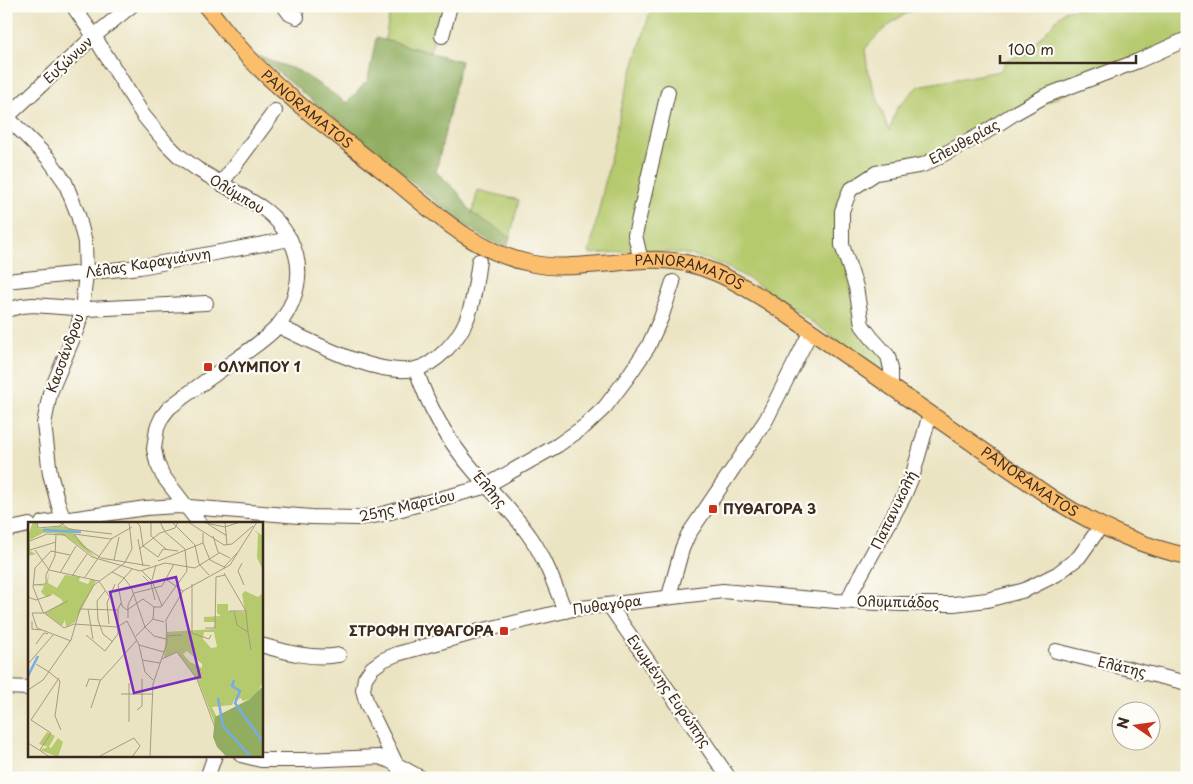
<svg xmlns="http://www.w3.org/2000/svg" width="1193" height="784" viewBox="0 0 1193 784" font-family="'Playpen Sans',sans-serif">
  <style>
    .green { fill: #b5c96d; stroke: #787a46 }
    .forest { fill: #90ad60; stroke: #666c3f }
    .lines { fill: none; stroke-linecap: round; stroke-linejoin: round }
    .minor-casing { stroke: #554637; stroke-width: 16 }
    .major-casing { stroke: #554637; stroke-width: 18 }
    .minor { stroke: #fff; stroke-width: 14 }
    .major { stroke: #fabe6d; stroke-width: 16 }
    .poi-dot { fill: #c8321e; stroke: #fdfcf7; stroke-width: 2 }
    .labels { text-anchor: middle; stroke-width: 4.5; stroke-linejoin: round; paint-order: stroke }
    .street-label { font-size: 14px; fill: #3b2a1e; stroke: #fdfcf7 }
    .poi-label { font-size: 14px; font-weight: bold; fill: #3b2a1e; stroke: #fdfcf7; text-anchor: start }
    .inset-river { fill: none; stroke: #79abe5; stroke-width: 2.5 }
    .inset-road { fill: none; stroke: #a59a81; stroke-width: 1 }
    .view { fill: #7b2cbf; fill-opacity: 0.15; stroke: #7b2cbf; stroke-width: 2.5 }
    .inset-edge { fill: none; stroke: #3b2a1e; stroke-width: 2.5 }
  </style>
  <rect width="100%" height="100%" fill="#fdfcf7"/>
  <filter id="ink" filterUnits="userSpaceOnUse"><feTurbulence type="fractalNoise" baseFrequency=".02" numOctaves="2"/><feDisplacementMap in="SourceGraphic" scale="10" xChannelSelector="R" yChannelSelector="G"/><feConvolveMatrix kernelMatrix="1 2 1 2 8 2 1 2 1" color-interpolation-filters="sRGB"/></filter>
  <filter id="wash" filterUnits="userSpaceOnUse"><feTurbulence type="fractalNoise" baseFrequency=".0096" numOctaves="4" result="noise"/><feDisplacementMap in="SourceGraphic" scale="20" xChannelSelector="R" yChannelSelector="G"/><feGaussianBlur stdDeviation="1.12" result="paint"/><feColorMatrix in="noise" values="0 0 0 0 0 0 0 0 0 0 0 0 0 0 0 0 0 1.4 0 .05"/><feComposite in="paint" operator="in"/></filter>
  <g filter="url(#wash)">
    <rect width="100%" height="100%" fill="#ebe4c3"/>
    <!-- green -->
    <g class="green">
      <polygon points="391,6 444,6 430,52 385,40"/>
      <path d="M652,6H922C896,17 883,28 865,49L868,72L889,131L897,108L918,86L1000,71L1007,60L1027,53L1065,10L1079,9L1082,6H1187V36L946,150L851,188L840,212L858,312L885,361L884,372C856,353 829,334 802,315C764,288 732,263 684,254C654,248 620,253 589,254L624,97Z"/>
      <polygon points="478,190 519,200 510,237 472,213"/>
    </g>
    <!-- forest -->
    <polygon class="forest" points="376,38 461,61 436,172 457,191 472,213 510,237 507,248 486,239 458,220 258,56 299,71 347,103 368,80"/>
  </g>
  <g filter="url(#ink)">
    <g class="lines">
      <!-- minor casing -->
      <g class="minor-casing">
        <g id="minor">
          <path d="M73,6L94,36L143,115L166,143L178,155L197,169L261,207C277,218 291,236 296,255C303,280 293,308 277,327C267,338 253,347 241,356C217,373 192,390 169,408L162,417L157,428L154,449L157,463L163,476L199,523"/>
          <polyline points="284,6 290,14 297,17"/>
          <polyline points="442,36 450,6"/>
          <polyline points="6,116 48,158 65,182 78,215 85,242 86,274 82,309 78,326 50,393 44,424 50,474 60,510 66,523"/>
          <polyline points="7,117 94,36 131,6"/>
          <polyline points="221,184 275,111"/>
          <polyline points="641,261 635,235 668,92"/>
          <polyline points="6,281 140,267 290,239"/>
          <polyline points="6,310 22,306 33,305 88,309 206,303"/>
          <path d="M278,326C313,342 376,377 415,369C436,365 458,340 466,321C474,303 476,280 479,261"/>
          <path d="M416,369C428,407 448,441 474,471C493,493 515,514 531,538C546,560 555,586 565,611"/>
          <polyline points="891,387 891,369 888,356 871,337 862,325 856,287 842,245 842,211 850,190 876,173 923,165 984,133 1015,113 1045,96 1138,61 1187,39"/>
          <polyline points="42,523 146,508 177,506 311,517 357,518 379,515 484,487 558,445 585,426 605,407 627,378 648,347 661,318 673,282"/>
          <polyline points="6,530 29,525"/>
          <polyline points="669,596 682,549 688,535 766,420 811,331"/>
          <polyline points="848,601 853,589 904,496 913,474 930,414"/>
          <polyline points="609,605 729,778"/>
          <path d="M261,645C286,652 313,660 339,655"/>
          <polyline points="1056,651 1187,683"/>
          <polyline points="6,687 29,688"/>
          <polyline points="241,755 261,760 304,760 379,757 390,761 421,778"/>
          <polyline points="207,778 215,755"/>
          <polyline points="403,778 367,704 363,690 365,678 372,668 383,660 397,654 480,631 573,609 723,591 836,601 902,604 954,604 987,600 1025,590 1057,574 1079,557 1101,526"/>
        </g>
      </g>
      <!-- major casing -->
      <g class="major-casing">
        <g id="major">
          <path id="s1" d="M206,6C221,24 235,44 252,61C291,101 338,135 382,170C429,207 472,253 534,264C560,269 586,265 613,263C629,261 645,259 661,260C702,261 735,281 769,302L1053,499C1095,525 1138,546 1187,556"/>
        </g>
      </g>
      <!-- minor -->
      <use href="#minor" class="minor"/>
      <!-- major -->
      <use href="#major" class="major"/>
    </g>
  </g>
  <!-- markers -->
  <g class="poi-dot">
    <rect x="203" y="362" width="10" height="10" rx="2.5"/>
    <rect x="708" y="504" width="10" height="10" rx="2.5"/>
    <rect x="499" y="626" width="10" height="10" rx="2.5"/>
  </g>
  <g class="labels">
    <!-- street labels -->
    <g class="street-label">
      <text transform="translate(68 60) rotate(-43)" y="5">Ευζώνων</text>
      <text dy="5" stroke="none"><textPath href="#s1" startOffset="145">PANORAMATOS</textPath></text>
      <text transform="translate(964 142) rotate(-29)" y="5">Ελευθερίας</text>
      <text transform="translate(237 194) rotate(31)" y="5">Ολύμπου</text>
      <text transform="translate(148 263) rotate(-9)" y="5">Λέλας Καραγιάννη</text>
      <text dy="5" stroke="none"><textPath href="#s1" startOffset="580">PANORAMATOS</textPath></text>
      <text transform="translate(65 353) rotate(-70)" y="5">Κασσάνδρου</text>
      <text dy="5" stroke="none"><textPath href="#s1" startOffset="984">PANORAMATOS</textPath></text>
      <text transform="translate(490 490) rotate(49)" y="5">Έλλης</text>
      <text transform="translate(407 506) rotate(-13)" y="5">25ης Μαρτίου</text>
      <text transform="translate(894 510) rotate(-64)" y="5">Παπανικολή</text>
      <text transform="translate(898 602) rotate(1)" y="5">Ολυμπιάδος</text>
      <text transform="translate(607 605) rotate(-8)" y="5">Πυθαγόρα</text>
      <text transform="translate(1122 667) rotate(13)" y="5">Ελάτης</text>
      <text transform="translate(669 691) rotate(55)" y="5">Ενωμένης Ευρώπης</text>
    </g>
    <!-- poi labels -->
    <g class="poi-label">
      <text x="218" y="372">ΟΛΥΜΠΟΥ 1</text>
      <text x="723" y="514">ΠΥΘΑΓΟΡΑ 3</text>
      <text x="494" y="636" text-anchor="end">ΣΤΡΟΦΗ ΠΥΘΑΓΟΡΑ</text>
    </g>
  </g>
  <!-- overview -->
  <g transform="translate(28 522)">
    <rect width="235" height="235" fill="#ebe4c3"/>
    <path d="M5,0H9L10,7L34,4L52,9L45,11L69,37L38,14L25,11H15L2,18V29L8,32L0,34V14ZM226,8L235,14V48L229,36L230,12ZM21,50L20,61L29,66L37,53L52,55L51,59L60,62L63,57L68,59L47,100L38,105L37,98L34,104L17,91L35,80L33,77L25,72L18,75L13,70L16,64H6L18,63ZM217,69L230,75L235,71V159L228,175L215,179L213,176L206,178L204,183L184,185L199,216L189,207L170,158L149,130L136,136L138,110L186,107L187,100H176V95L193,94L189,91V82H200V89L217,90L214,72ZM176,110H186L189,125L183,126L175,117ZM159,129L174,142V146L162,140L155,132ZM19,210L27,214L21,225L23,226L30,216L35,220L30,235L12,228L20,225L11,222Z" fill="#b5c96d" fill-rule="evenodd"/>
    <path d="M235,164V235H199L189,225L185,215L187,195L222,177Z" fill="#90ad60"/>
    <path class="inset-river" d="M15,8L53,10M0,154L10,134M206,158L204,164L212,169L207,181L235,220M190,176L195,204L223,235"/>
    <path class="inset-road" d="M9,0L10,6L32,4L37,0M31,0L41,7L84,12M108,0L112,4L115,24L130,35M123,0V14L138,27M144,0L167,23L171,42L181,53M160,0L196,23L204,22L225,4M173,0L197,5L212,0M197,0L199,23M180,2L199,14M175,11V21L182,38L198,46M46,12L55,24L73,36L122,44M46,12L83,17L104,5M185,14L190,30L202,36M110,17L115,44M2,19L19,12L36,13L64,35L112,49L137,41L167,46L191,31M111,27L132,11L147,6L150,0M2,28L28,20M7,28L21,48L71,59L81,74M42,33L23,29L7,46L5,65L15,90L36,106L46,102L89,105L99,99L111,123L117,150L125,158M130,35L135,27L150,29M86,38L91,15M130,39L175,21M97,40L104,27L101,0M214,41L210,49L216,63M196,45L209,31M104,47L90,63L94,84L99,88L115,77L126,85H133L159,49L157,27L137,10L132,0M114,49L124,59L134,84M84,50L96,56L103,65L117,105L126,114L138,117M32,51L48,24M196,51L218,89H201M44,54L59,32M115,54L123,62L127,78M57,55L84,16M124,58L128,43M139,58L155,69M164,62V111L181,117L183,113M5,63L18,62V53L27,34L28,12M77,69L69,79L70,98L75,112L85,120M0,75L8,78L23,73M126,85L125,97L136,100M52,87L90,88M60,87L65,117M206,89L209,103L220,110L218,89M4,91L9,106L43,119M4,91H16L40,79M100,96V83L106,71L134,64L146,42M4,99V107L13,108M81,102L79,81L87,62M177,106H187L188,55L197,53M220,110L223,128M58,113L77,129L90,112V87L93,81M108,114L125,97M139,114L154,113M8,122L16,111L20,112M111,123L136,130M134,137L149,130L169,157L198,235M114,138L132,141M0,142L25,113M8,142L21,150M21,150L32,159L27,194L33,208M58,165L61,157L73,158M0,168L15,158L43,118L52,87L66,63L98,40M93,172H125M63,186L72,159L109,118M109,188L114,184V157M101,200V161M0,221L22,235M12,228L23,211L3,198L31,156M72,234L106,216L112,224L104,235M122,235L125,162L139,121L138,98L155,69L202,43L229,0"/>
    <path class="view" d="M148,55L172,155L106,171L82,70Z"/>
    <rect width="235" height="235" class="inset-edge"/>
  </g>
  <!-- margin -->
  <rect width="1193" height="784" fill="none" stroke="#fdfcf7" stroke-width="25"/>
  <!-- north arrow -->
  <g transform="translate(1136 726) rotate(283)"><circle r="24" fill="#fdfcf7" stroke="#afa8a0"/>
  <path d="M0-4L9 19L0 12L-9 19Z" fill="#c8321e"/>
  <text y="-8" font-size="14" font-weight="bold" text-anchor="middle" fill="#3b2a1e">N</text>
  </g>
  <!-- scale -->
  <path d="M1000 55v8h136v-8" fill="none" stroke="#3b2a1e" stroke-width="2.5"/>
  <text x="1008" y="55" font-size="15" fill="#3b2a1e" stroke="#fdfcf7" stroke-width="4" paint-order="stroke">100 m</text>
</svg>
